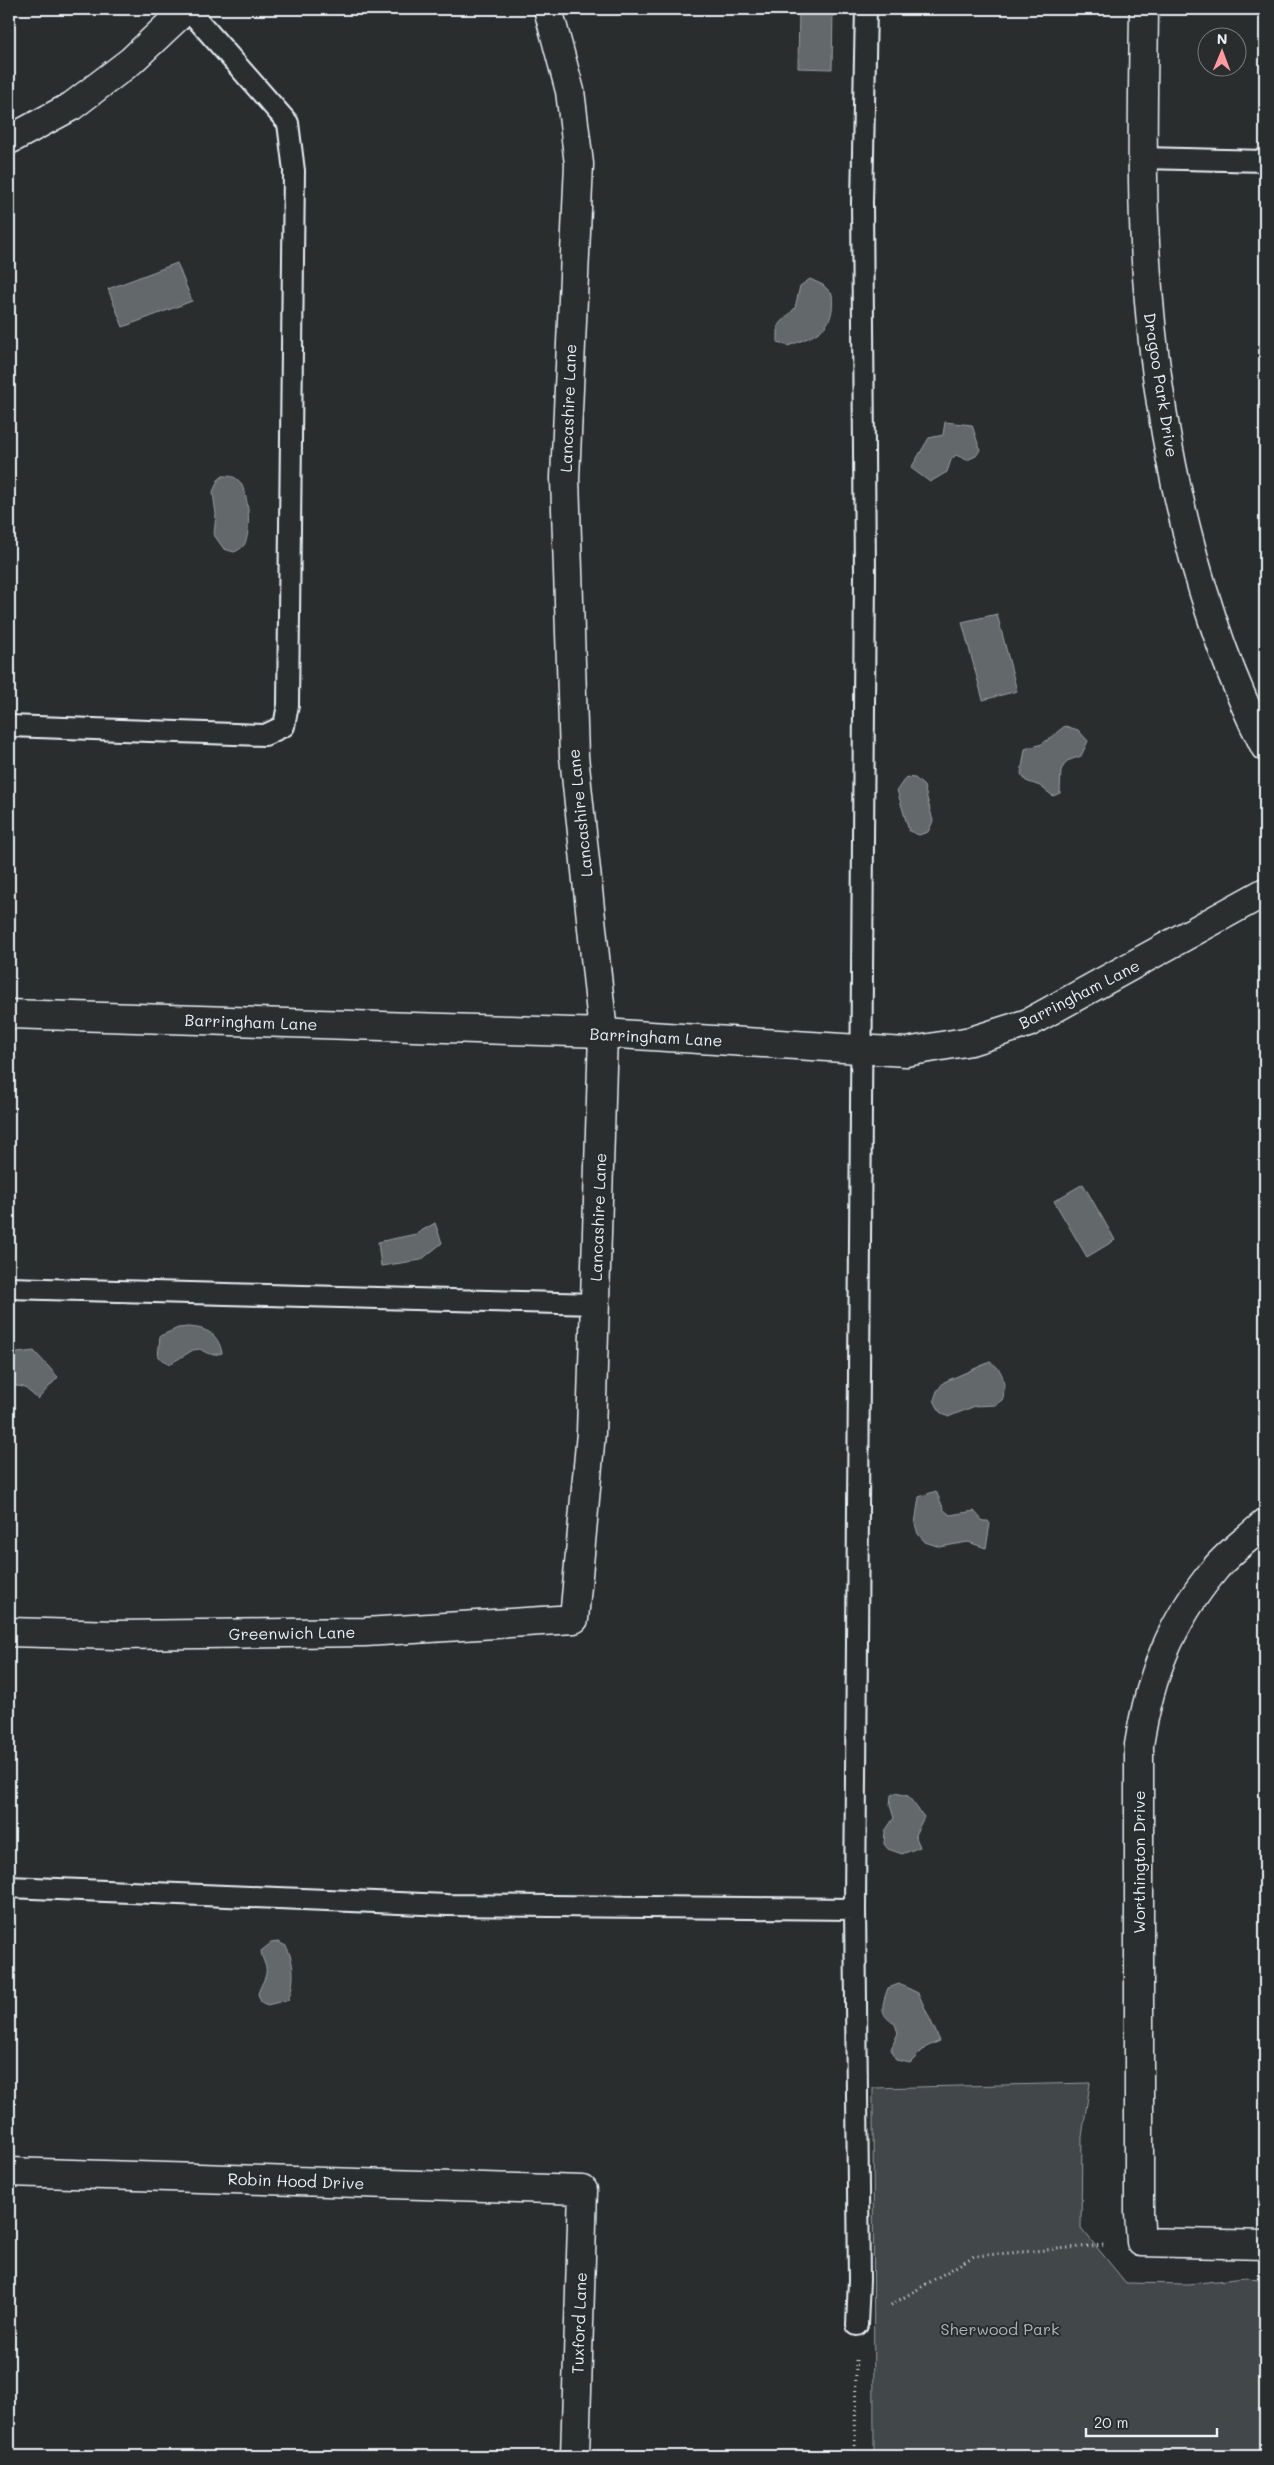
<svg xmlns="http://www.w3.org/2000/svg" width="1274" height="2465" viewBox="0 0 1274 2465" font-family="Mali,sans-serif">
  <style>
    .green { fill: #424648; stroke: #959ca0 }
    .water { fill: #63686b; stroke: #989fa3 }
    .lines { fill: none; stroke-linecap: round; stroke-linejoin: round }
    .service-casing { stroke: #e8f1f8; stroke-width: 24 }
    .minor-casing { stroke: #e8f1f8; stroke-width: 31 }
    .path { stroke: #e8f1f8; stroke-width: 3; stroke-dasharray: 1 4; stroke-linecap: butt }
    .service { stroke: #2a2d2e; stroke-width: 20 }
    .minor { stroke: #2a2d2e; stroke-width: 28 }
    .labels { text-anchor: middle; stroke-width: 4; stroke-linejoin: round; paint-order: stroke }
    .street-label { font-size: 16px; fill: #e8f1f8; stroke: #2a2d2e }
    .park-label { font-size: 16px; fill: #aeb5ba; stroke: #2a2d2e }
  </style>
  <rect width="100%" height="100%" fill="#2a2d2e"/>
  <filter id="ink" filterUnits="userSpaceOnUse"><feTurbulence type="fractalNoise" baseFrequency=".02" numOctaves="2"/><feDisplacementMap in="SourceGraphic" scale="10" xChannelSelector="R" yChannelSelector="G"/><feConvolveMatrix kernelMatrix="1 2 1 2 8 2 1 2 1" color-interpolation-filters="sRGB"/></filter>
  <g filter="url(#ink)">
    <!-- green -->
    <polygon class="green" points="1090,2083 1082,2137 1081,2228 1126,2283 1188,2284 1245,2278 1265,2279 1265,2456 874,2456 873,2088"/>
    <!-- water -->
    <g class="water">
      <polygon points="799,9 833,9 832,69 798,68"/>
      <polygon points="177,263 192,301 123,327 108,289"/>
      <path d="M810,279L823,285L832,294C836,330 816,335 788,346L778,342V326L795,308L800,286Z"/>
      <polygon points="945,422 972,425 980,450 976,456 967,460 956,455 951,460 947,472 930,482 911,468 929,438 943,435"/>
      <path d="M223,476C229,476 234,476 238,480C249,490 252,533 244,545C242,548 237,551 234,552L224,549L214,535L216,514L213,492L218,480Z"/>
      <polygon points="997,614 1017,691 983,700 962,622"/>
      <polygon points="1065,726 1078,730 1088,741 1081,756 1067,761 1061,770 1060,793 1053,796 1040,786 1026,781 1021,774 1025,749 1042,744"/>
      <polygon points="906,777 915,778 924,786 933,821 928,832 919,835 909,831 897,790"/>
      <polygon points="1083,1184 1115,1240 1087,1257 1054,1201"/>
      <polygon points="435,1223 442,1243 421,1260 381,1266 378,1242 416,1234"/>
      <path d="M188,1327C206,1328 218,1333 222,1353C213,1356 207,1354 200,1349L193,1350L170,1364L158,1357L160,1336L178,1328Z"/>
      <polygon points="34,1351 58,1377 38,1399 24,1387 9,1385 9,1354"/>
      <path d="M990,1362C1005,1370 1005,1384 1003,1399L996,1405L975,1406L948,1417L940,1412L934,1400L937,1391L944,1382Z"/>
      <polygon points="936,1491 944,1510 950,1515 974,1511 983,1521 988,1521 990,1524 986,1548 968,1542 940,1547 925,1542 918,1534 915,1524 919,1497"/>
      <polygon points="896,1793 908,1796 924,1817 915,1835 920,1847 902,1854 888,1849 884,1844 885,1831 894,1818 890,1805 891,1795"/>
      <path d="M278,1942L286,1946C295,1962 295,1983 288,2000L267,2005L261,2002L258,1994C260,1985 268,1977 266,1967C264,1961 262,1958 261,1951L271,1943Z"/>
      <path d="M899,1984L918,1993L940,2041L926,2047L910,2063L896,2060L891,2049L898,2033L895,2024C878,2014 882,2005 888,1988Z"/>
    </g>
    <g class="lines">
      <!-- service casing -->
      <g class="service-casing">
        <g id="service">
          <polyline points="1143,158 1265,161"/>
          <polyline points="9,726 265,735 284,726 288,705 294,171 288,123 188,9"/>
          <polyline points="9,1288 596,1304"/>
          <polyline points="9,1887 447,1905 855,1909 859,2280 857,2325"/>
          <polyline points="855,1909 865,573 862,202 866,9"/>
        </g>
      </g>
      <!-- minor casing -->
      <g class="minor-casing">
        <g id="minor">
          <path d="M1144,9C1143,106 1140,204 1149,301C1161,448 1198,615 1265,747"/>
          <polyline points="9,140 72,106 131,61 186,9"/>
          <polyline points="9,1014 603,1033 906,1052 971,1041 1028,1023 1265,892"/>
          <path d="M1265,1523C1249,1538 1229,1552 1215,1569C1170,1623 1150,1676 1139,1745V2213L1141,2242L1265,2245"/>
          <polyline points="9,1632 116,1635 365,1632 574,1619 591,1433 603,1033 574,756 565,478 579,164 570,91 548,9"/>
          <polyline points="9,2172 583,2190 575,2456"/>
        </g>
      </g>
      <!-- path -->
      <g class="path">
        <polyline points="891,2305 974,2256 1104,2245"/>
        <polyline points="855,2456 856,2357"/>
      </g>
      <!-- service -->
      <use href="#service" class="service"/>
      <!-- minor -->
      <use href="#minor" class="minor"/>
    </g>
  </g>
  <g class="labels">
    <!-- street labels -->
    <g class="street-label">
      <text transform="translate(1161 385) rotate(81)" y="6">Dragoo Park Drive</text>
      <text transform="translate(568 408) rotate(-88)" y="6">Lancashire Lane</text>
      <text transform="translate(580 813) rotate(-96)" y="6">Lancashire Lane</text>
      <text transform="translate(1079 994) rotate(-27)" y="6">Barringham Lane</text>
      <text transform="translate(251 1022) rotate(2)" y="6">Barringham Lane</text>
      <text transform="translate(656 1037) rotate(3)" y="6">Barringham Lane</text>
      <text transform="translate(598 1217) rotate(-88)" y="6">Lancashire Lane</text>
      <text transform="translate(292 1633) rotate(-1)" y="6">Greenwich Lane</text>
      <text transform="translate(1139 1862) rotate(-90)" y="6">Worthington Drive</text>
      <text transform="translate(296 2181) rotate(2)" y="6">Robin Hood Drive</text>
      <text transform="translate(579 2323) rotate(-88)" y="6">Tuxford Lane</text>
    </g>
    <!-- park labels -->
    <g class="park-label">
      <text x="1000" y="2335">Sherwood Park</text>
    </g>
  </g>
  <!-- margin -->
  <rect width="1274" height="2465" fill="none" stroke="#2a2d2e" stroke-width="30"/>
  <rect x="15" y="15" width="1244" height="2435" fill="none" stroke="#e8f1f8" stroke-width="2" filter="url(#ink)"/>
  <!-- north arrow -->
  <g transform="translate(1222 52) rotate(1)"><circle r="24" fill="#2a2d2e" stroke="#767b7f"/>
  <path d="M0-4L9 19L0 12L-9 19Z" fill="#ff9aa2"/>
  <text y="-8" font-size="14" font-weight="bold" text-anchor="middle" fill="#e8f1f8">N</text>
  </g>
  <!-- scale -->
  <path d="M1086 2428v8h131v-8" fill="none" stroke="#e8f1f8" stroke-width="2.5"/>
  <text x="1094" y="2428" font-size="15" fill="#e8f1f8" stroke="#2a2d2e" stroke-width="4" paint-order="stroke">20 m</text>
</svg>
